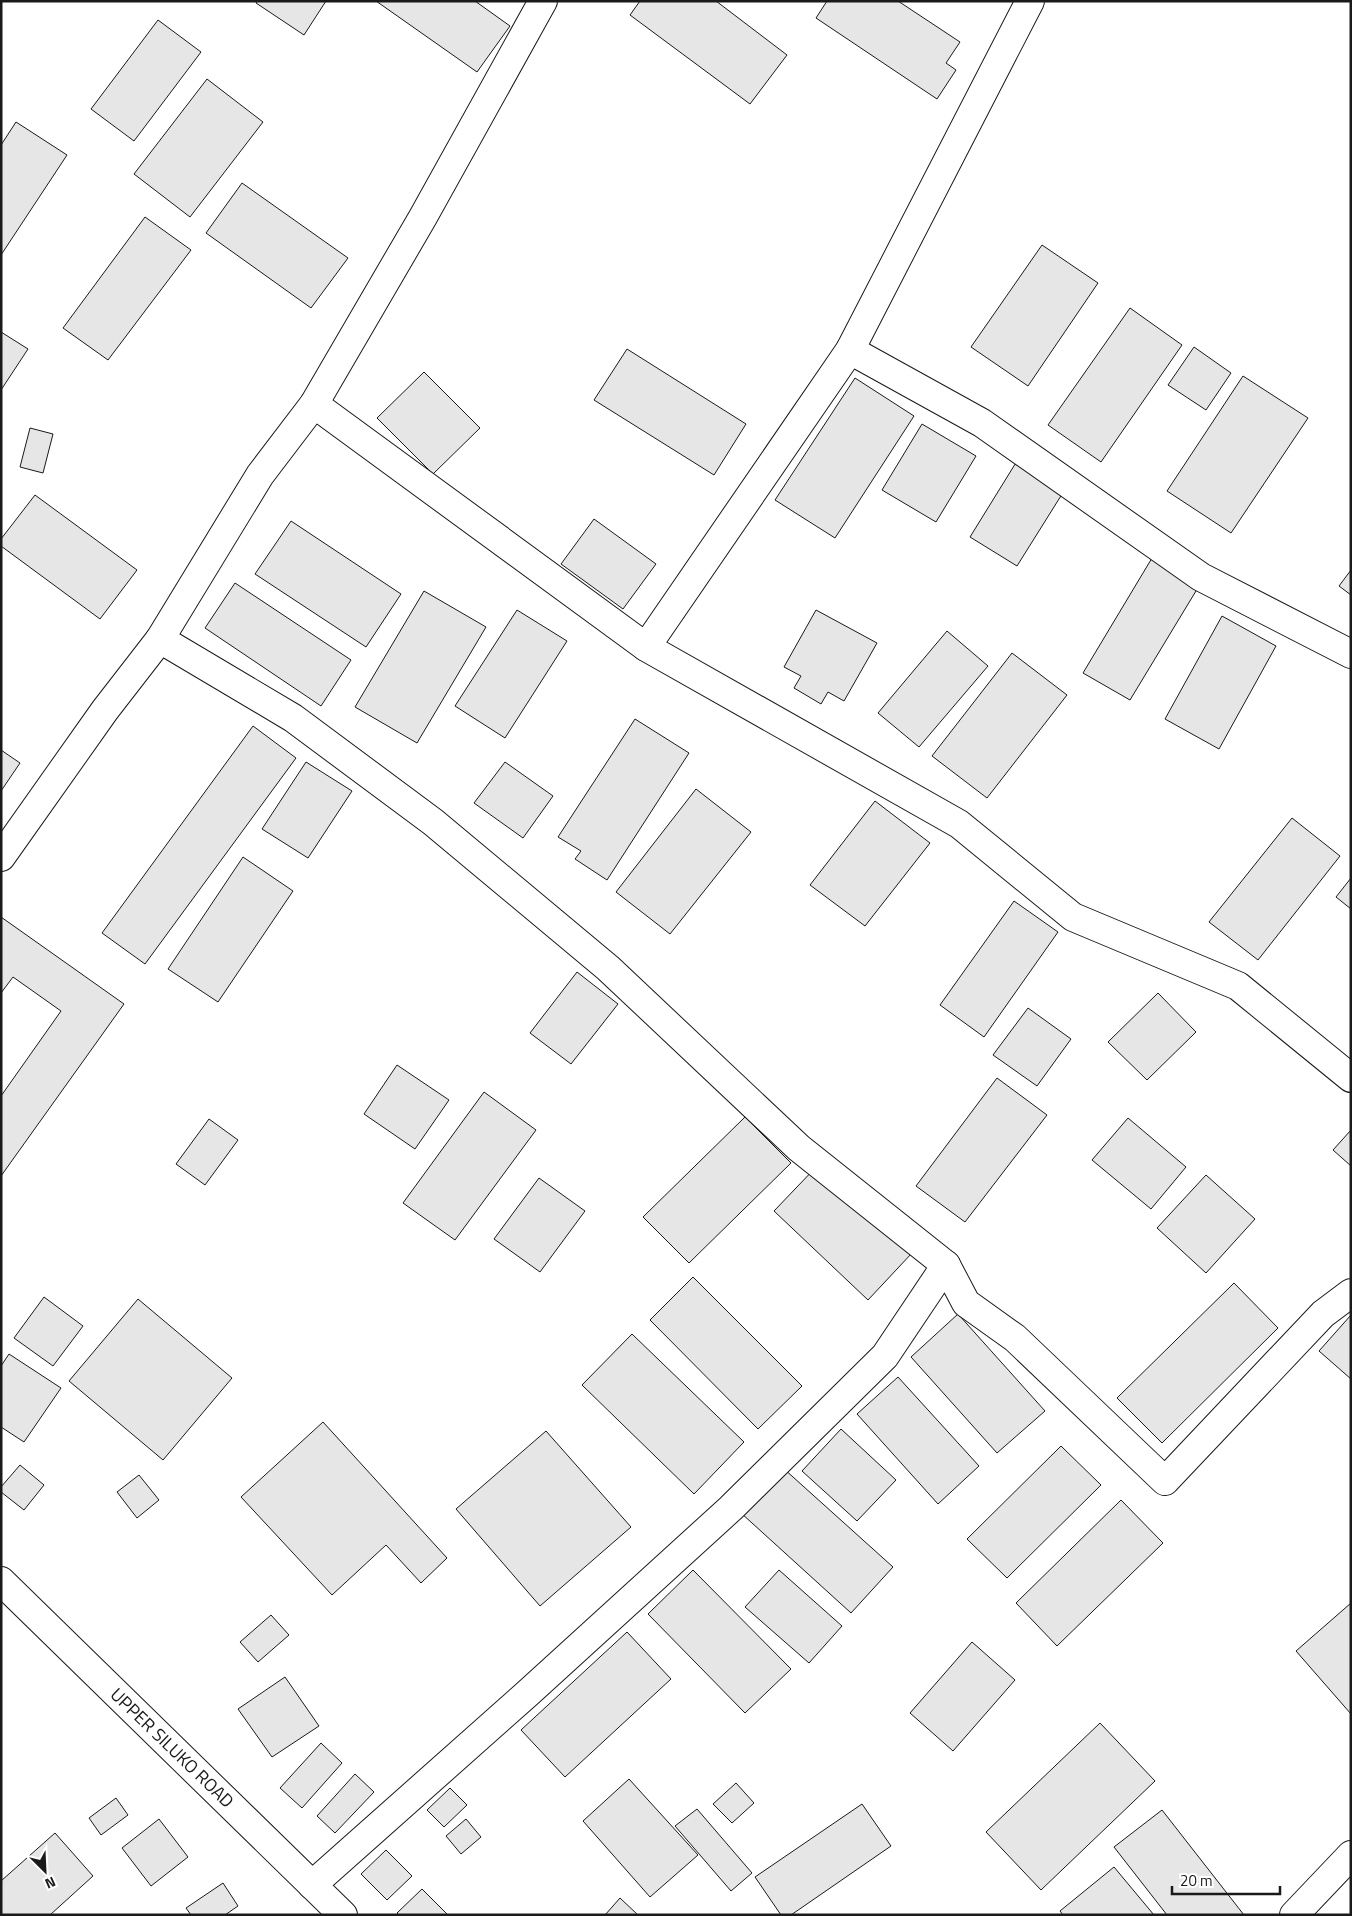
<svg xmlns="http://www.w3.org/2000/svg" width="1352" height="1916" viewBox="0 0 1352 1916" font-family="'Titillium Web',sans-serif">
  <style>
    .building { fill: #e6e6e6; stroke: #1a1a1a }
    .lines { fill: none; stroke-linecap: round; stroke-linejoin: round }
    .minor-casing { stroke: #1a1a1a; stroke-width: 30 }
    .primary-casing { stroke: #1a1a1a; stroke-width: 30 }
    .minor { stroke: #fff; stroke-width: 28 }
    .primary { stroke: #fff; stroke-width: 28 }
    .labels { text-anchor: middle; stroke-width: 4; stroke-linejoin: round; paint-order: stroke }
    .street-label { font-size: 18px; fill: #1a1a1a; stroke: #fff }
  </style>
  <rect width="100%" height="100%" fill="#fff"/>
  <!-- building -->
  <g class="building">
    <polygon points="257,1 326,1 304,35 256,3"/>
    <polygon points="376,1 475,1 510,26 477,72"/>
    <polygon points="640,1 716,1 787,55 750,104 630,15"/>
    <polygon points="827,1 898,1 960,42 946,63 956,70 937,99 816,18"/>
    <polygon points="158,20 201,52 134,141 91,109"/>
    <polygon points="207,79 263,122 190,217 134,174"/>
    <polygon points="16,122 67,155 1,255 1,145"/>
    <polygon points="242,183 348,258 311,308 206,233"/>
    <polygon points="145,217 191,250 108,360 63,328"/>
    <polygon points="1042,245 1098,283 1028,386 971,347"/>
    <polygon points="1130,308 1182,345 1101,462 1048,425"/>
    <polygon points="1,332 28,349 1,390"/>
    <polygon points="1194,347 1231,373 1206,410 1168,385"/>
    <polygon points="627,349 746,424 714,475 594,400"/>
    <polygon points="424,372 480,428 433,474 377,418"/>
    <polygon points="1243,376 1308,418 1231,533 1167,491"/>
    <polygon points="855,378 914,416 835,538 775,500"/>
    <polygon points="922,424 976,456 936,522 882,490"/>
    <polygon points="30,428 53,434 43,473 20,467"/>
    <polygon points="1017,461 1064,491 1017,566 970,537"/>
    <polygon points="35,495 137,570 100,619 1,546 1,539"/>
    <polygon points="594,519 656,564 623,609 561,564"/>
    <polygon points="291,521 401,594 366,647 255,574"/>
    <polygon points="1152,558 1199,586 1130,700 1083,673"/>
    <polygon points="1351,570 1351,595 1339,586"/>
    <polygon points="235,583 351,660 321,706 205,628"/>
    <polygon points="424,591 486,627 417,743 355,707"/>
    <polygon points="517,610 567,641 505,738 455,706"/>
    <polygon points="816,610 877,643 844,701 828,692 821,704 794,688 801,676 784,667"/>
    <polygon points="1222,616 1276,646 1219,749 1165,719"/>
    <polygon points="947,631 988,666 919,747 878,713"/>
    <polygon points="1012,653 1067,695 987,798 932,756"/>
    <polygon points="635,719 689,753 607,880 575,859 581,851 558,837"/>
    <polygon points="253,726 296,758 145,964 102,933"/>
    <polygon points="1,750 20,763 1,791"/>
    <polygon points="306,762 352,791 308,858 262,829"/>
    <polygon points="505,762 553,796 523,838 474,803"/>
    <polygon points="696,789 751,832 670,934 616,892"/>
    <polygon points="875,801 930,843 865,926 810,885"/>
    <polygon points="1292,818 1340,856 1258,960 1209,922"/>
    <polygon points="243,857 293,891 218,1002 168,969"/>
    <polygon points="1351,878 1351,909 1336,897"/>
    <polygon points="1014,901 1058,932 984,1037 940,1005"/>
    <polygon points="1,917 124,1004 1,1176 1,1096 61,1011 13,977 1,993"/>
    <polygon points="577,972 618,1004 571,1064 530,1033"/>
    <polygon points="1158,993 1196,1032 1147,1080 1108,1042"/>
    <polygon points="1028,1008 1071,1039 1037,1086 993,1055"/>
    <polygon points="397,1065 449,1100 415,1149 364,1114"/>
    <polygon points="997,1078 1047,1115 965,1222 916,1186"/>
    <polygon points="484,1092 536,1130 455,1240 403,1203"/>
    <polygon points="745,1117 791,1163 689,1263 643,1217"/>
    <polygon points="1128,1118 1186,1167 1151,1209 1092,1160"/>
    <polygon points="209,1119 238,1140 205,1185 176,1164"/>
    <polygon points="1351,1130 1351,1166 1333,1150"/>
    <polygon points="818,1165 912,1253 868,1300 774,1211"/>
    <polygon points="1206,1175 1255,1219 1206,1273 1157,1228"/>
    <polygon points="539,1178 585,1211 540,1272 494,1239"/>
    <polygon points="693,1277 802,1386 758,1429 650,1320"/>
    <polygon points="1234,1283 1278,1328 1162,1443 1117,1398"/>
    <polygon points="44,1297 83,1326 53,1366 14,1338"/>
    <polygon points="138,1299 232,1378 163,1460 69,1381"/>
    <polygon points="958,1314 1045,1411 997,1453 911,1357"/>
    <polygon points="1351,1315 1351,1379 1319,1351"/>
    <polygon points="632,1334 744,1442 694,1494 582,1385"/>
    <polygon points="9,1354 61,1388 24,1442 1,1427 1,1366"/>
    <polygon points="898,1377 979,1466 938,1504 857,1414"/>
    <polygon points="323,1422 447,1558 421,1583 386,1545 332,1595 241,1497"/>
    <polygon points="841,1429 896,1480 857,1521 802,1471"/>
    <polygon points="546,1431 631,1527 540,1606 456,1509"/>
    <polygon points="1061,1446 1101,1485 1007,1578 967,1539"/>
    <polygon points="20,1465 44,1485 24,1510 1,1492 1,1487"/>
    <polygon points="783,1468 893,1567 851,1613 741,1513"/>
    <polygon points="139,1475 159,1500 137,1518 117,1492"/>
    <polygon points="1121,1500 1163,1543 1057,1646 1016,1603"/>
    <polygon points="693,1570 791,1669 745,1713 648,1614"/>
    <polygon points="779,1570 842,1626 809,1663 745,1607"/>
    <polygon points="1351,1603 1351,1714 1296,1651"/>
    <polygon points="271,1615 289,1635 258,1662 240,1642"/>
    <polygon points="627,1632 671,1679 565,1777 521,1730"/>
    <polygon points="972,1642 1015,1680 953,1751 910,1713"/>
    <polygon points="285,1677 319,1726 272,1757 238,1709"/>
    <polygon points="1100,1723 1155,1781 1041,1890 986,1832"/>
    <polygon points="321,1743 342,1763 302,1808 280,1788"/>
    <polygon points="355,1774 374,1792 335,1833 317,1816"/>
    <polygon points="629,1779 698,1855 650,1897 583,1821"/>
    <polygon points="736,1783 754,1803 732,1823 713,1804"/>
    <polygon points="450,1788 467,1805 444,1827 427,1810"/>
    <polygon points="116,1798 128,1815 101,1835 89,1818"/>
    <polygon points="862,1804 891,1846 791,1915 781,1915 755,1877"/>
    <polygon points="697,1809 752,1873 731,1891 675,1826"/>
    <polygon points="1162,1810 1244,1915 1167,1915 1114,1847"/>
    <polygon points="159,1819 188,1857 151,1886 122,1848"/>
    <polygon points="466,1819 481,1837 461,1854 446,1836"/>
    <polygon points="55,1833 93,1876 50,1915 1,1915 1,1881"/>
    <polygon points="386,1850 412,1876 387,1900 361,1874"/>
    <polygon points="1114,1867 1154,1915 1063,1915 1060,1911"/>
    <polygon points="223,1883 238,1906 225,1915 191,1915 186,1908"/>
    <polygon points="422,1889 447,1914 447,1915 399,1915 397,1913"/>
    <polygon points="620,1898 638,1915 605,1915"/>
  </g>
  <g class="lines">
    <!-- minor casing -->
    <g class="minor-casing">
      <g id="minor">
        <polyline points="1030,1 850,350 646,647 959,824 1073,917 1238,986 1351,1078"/>
        <polyline points="850,350 982,423 1201,577 1351,654"/>
        <polyline points="314,404 646,647"/>
        <polyline points="160,639 293,718 433,822 608,968 799,1148 946,1265"/>
        <polyline points="1,857 105,710 160,639 260,475 314,404 423,217 543,1"/>
        <polyline points="312,1885 528,1693 731,1508 885,1356 946,1265 966,1303 1015,1338 1165,1481 1323,1314 1351,1293"/>
        <polyline points="1294,1915 1351,1855"/>
      </g>
    </g>
    <!-- primary casing -->
    <g class="primary-casing">
      <polyline id="primary" points="1,1581 343,1915"/>
    </g>
    <!-- minor -->
    <use href="#minor" class="minor"/>
    <!-- primary -->
    <use href="#primary" class="primary"/>
  </g>
  <g class="labels">
    <!-- street labels -->
    <g class="street-label">
      <text transform="translate(172 1748) rotate(44)" y="6">UPPER SILUKO ROAD</text>
    </g>
  </g>
  <!-- border -->
  <rect width="1352" height="1916" fill="none" stroke="#1a1a1a" stroke-width="5"/>
  <!-- north arrow -->
  <g transform="translate(45 1871) rotate(156)" stroke="#ffffff" stroke-width="4" paint-order="stroke">
  <path d="M0-4L9 19L0 12L-9 19Z" fill="#1a1a1a"/>
  <text y="-8" font-size="14" font-weight="bold" text-anchor="middle" fill="#1a1a1a">N</text>
  </g>
  <!-- scale -->
  <path d="M1172 1886v8h108v-8" fill="none" stroke="#1a1a1a" stroke-width="2.5"/>
  <text x="1180" y="1886" font-size="15" fill="#1a1a1a" stroke="#ffffff" stroke-width="4" paint-order="stroke">20 m</text>
</svg>
